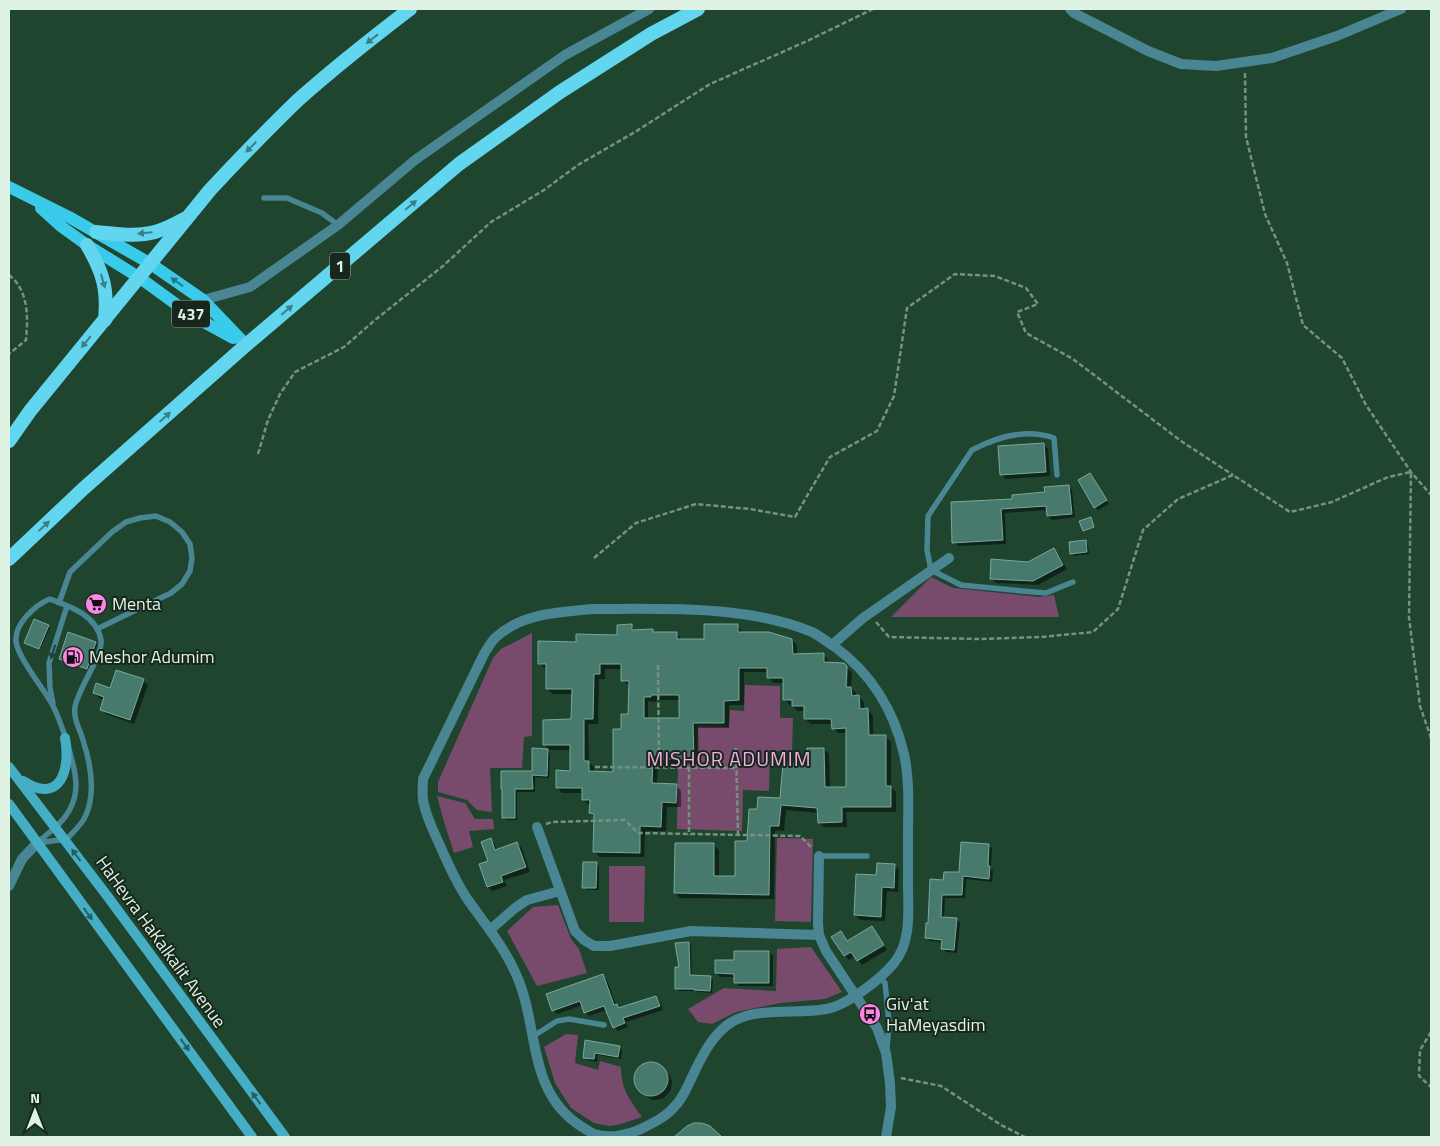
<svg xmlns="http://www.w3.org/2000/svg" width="1440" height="1146" viewBox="0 0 1440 1146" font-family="'Titillium Web',sans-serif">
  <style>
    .green { fill: #784b6d }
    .shadow { fill: #0007; fill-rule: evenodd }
    .building { fill: #477a6d; stroke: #76aa9c; fill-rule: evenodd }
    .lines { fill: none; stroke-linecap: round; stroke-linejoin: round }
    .path { stroke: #74927f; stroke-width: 2.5; stroke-dasharray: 5 2.5; stroke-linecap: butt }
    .service { stroke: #498593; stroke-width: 5.5 }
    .minor { stroke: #498593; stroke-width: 10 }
    .secondary { stroke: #45adc4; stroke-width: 10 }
    .primary { stroke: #3bcbea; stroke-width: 12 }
    .trunk { stroke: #62d5ef; stroke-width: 14 }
    .oneway { fill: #3c7e86 }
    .oneway2 { fill: #297984 }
    .oneway3 { fill: #243e3a }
    .oneway4 { fill: #295d60 }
    .labels { text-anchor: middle; stroke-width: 4; stroke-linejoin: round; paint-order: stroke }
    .shield { fill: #17271d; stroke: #a2b6a8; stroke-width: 1 }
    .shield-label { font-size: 16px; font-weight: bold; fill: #def3e4 }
    .poi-label { font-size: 18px; fill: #def3e4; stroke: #17271d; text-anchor: start }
    .street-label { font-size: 18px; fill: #def3e4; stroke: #17271d }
    .quarter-label { font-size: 20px; letter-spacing: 1px; fill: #f1afe0; stroke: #17271d }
  </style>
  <rect width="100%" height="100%" fill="#1f452e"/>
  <!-- green -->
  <g class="green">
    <polygon points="931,577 953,588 1039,597 1054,595 1059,617 891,617"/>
    <polygon points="532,633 532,736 524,737 522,768 490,768 492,812 477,810 467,800 438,792 438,782 493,658 501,649"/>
    <polygon points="745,685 780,686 780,718 793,718 792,751 770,751 769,791 743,790 742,831 677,829 678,760 697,760 698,726 729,727 730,710 744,711"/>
    <polygon points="437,796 465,803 475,819 493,819 494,829 469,831 473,847 454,853 444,822"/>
    <polygon points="777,838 813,839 811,922 775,921"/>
    <polygon points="609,866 645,866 644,922 609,922"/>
    <polygon points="558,905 571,939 579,949 587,973 537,986 507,931 533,907"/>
    <polygon points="811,947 842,992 825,999 780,1003 736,1012 712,1024 698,1022 688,1009 724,988 776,991 777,949"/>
    <path d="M566,1034L578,1035L575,1063L598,1070L600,1061L621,1067C621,1089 630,1100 642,1117L621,1124L610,1126L594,1123L571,1108L555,1083L544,1047Z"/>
  </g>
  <!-- shadow -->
  <g class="shadow">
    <polygon points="1043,444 1048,449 1050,476 1006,479 1001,474"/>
    <polygon points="1090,474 1109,504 1098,510 1095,507"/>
    <polygon points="1068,486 1072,490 1075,517 1052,520 1048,516 1048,510 1005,513 1006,544 958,546 954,542 952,503 1014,501 1046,494"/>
    <polygon points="1085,542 1088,545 1089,554 1074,556 1072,553"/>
    <polygon points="1053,549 1058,554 1067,569 1038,585 996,583 991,578 1029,563"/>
    <polygon points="35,620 50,628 40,650 26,643"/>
    <path d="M737,625L742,631V633L792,640L797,645V655L823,654L828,660L829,663L844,665L847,668H846L844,693H847L848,669L852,673L851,688L856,693V697H859L864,702V710H867L873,715V737H886L891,742V787L896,792V812H846L847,827H824L819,822V813L786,810L784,831L775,830L774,899L680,898L675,893L714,845L719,850V877H736L759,810L781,800L824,749L829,754L830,788H847V733H838L833,728V724H811L805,719V711H798L784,700V683H774L769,678V672H744V705H729V728H698L699,764H658L657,785H676L681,791V807H667L666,831H645L644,857H600L594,851L595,817L591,813V805H589L583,800V793H562L557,787L571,772V750H549L544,744L573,720V694H553L547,689L548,668H544L539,663L577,643L619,636L631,626L637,631L652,630L655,633H677L682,640H705ZM605,669H623L622,680L628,685H630L629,715L623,731L614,773H594V767L589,762L588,724H598L599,679H605ZM656,700H680V719H648V701L656,702Z"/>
    <polygon points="96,643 97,645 88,669 61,659"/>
    <polygon points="143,681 148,685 134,724 106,714 101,709 104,700 99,698 94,693"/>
    <polygon points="547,750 550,753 549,778 535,777 535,792 517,792 517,820 506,820 504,818 504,790 533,772"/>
    <polygon points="491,840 495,844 497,850 517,843 522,848 530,872 504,880 507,886 492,891 488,887 480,865 489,861"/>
    <polygon points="988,845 992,848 991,869 993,871 992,882 966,879 965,898 945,898 944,918 957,920 960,923 957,953 946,952 942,948 943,942 930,941 926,938 944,881 960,874"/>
    <polygon points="596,863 599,866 599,890 587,890 584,887"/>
    <polygon points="894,865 899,870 898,892 887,891 885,921 860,920 855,915 877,876"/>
    <polygon points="872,928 876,932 887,950 862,965 855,956 849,960 845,956 841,932 848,942"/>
    <polygon points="689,943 691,945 692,976 711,978 713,980 712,993 698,992 696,991 679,991 676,988 680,968"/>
    <polygon points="769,952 773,956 773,986 739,986 735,982 735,977 720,977 716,973 735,961"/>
    <polygon points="603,976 607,980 616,1005 620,1009 656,997 660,1002 663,1010 626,1022 628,1027 618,1031 614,1027 607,1010 589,1016 585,1012 583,1005 557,1014 553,1010"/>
    <polygon points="586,1041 620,1048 622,1050 621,1059 598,1055 597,1062 587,1060 584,1057"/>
    <polygon points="648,1063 654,1063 661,1066 670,1076 672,1081 671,1090 664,1098 657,1100 652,1100 643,1093 638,1088 635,1083 635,1076 637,1071 640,1067"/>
  </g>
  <!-- building -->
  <g class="building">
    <polygon points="1044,443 1046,472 1000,475 998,446"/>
    <polygon points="1090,473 1107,500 1094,508 1078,480"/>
    <polygon points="1069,485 1072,514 1047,516 1046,506 1001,509 1003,540 952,543 951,502 1012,499 1012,495 1045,492 1044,487"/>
    <polygon points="1091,517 1094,527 1083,531 1079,521"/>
    <polygon points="1086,540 1087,552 1070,554 1069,542"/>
    <polygon points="1054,548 1063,565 1033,581 990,579 991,559 1028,562"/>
    <polygon points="34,619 49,625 39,649 24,643"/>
    <path d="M632,624V630L653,629V632H677V639H704V624H738V632H769L792,639L793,654L824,653V662L844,663L847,666L846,687H851L852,696L859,695L860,709L868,708L869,735H886V786H891V807H842V822L818,823L817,808L781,805L779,826H770L769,895L674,893L675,843H714V876H735V841H747L749,809H757L758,797L780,798L783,763L807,764V748H824L825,787H846V728L832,729L831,719H804V706H792V700H783V678H767V668H739V700L724,701V723H693L694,759H653L652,783L677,784L676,803L662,802L661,827L640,826V853L593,852L594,814L589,813L590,800H582V788H556V770L570,771V745H543V720L571,719L572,689H546V664H538V641L576,642V634L617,635V625ZM600,664H621V681H629L628,714H621V729H613V772L589,771V761H584V719H593L594,674H600ZM651,695H679V718H644V697H651Z"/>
    <polygon points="68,632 96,642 87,669 59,659"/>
    <polygon points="116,670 144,679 130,720 100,710 104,697 93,693 96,683 110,688"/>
    <polygon points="532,748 548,749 547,776 532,775 533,789 515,789 515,818 502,818 502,789 501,789 501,771 532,771"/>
    <polygon points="491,838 495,850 517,842 526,867 501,876 503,882 487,887 479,864 488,861 481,842"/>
    <polygon points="961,842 989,844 988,866 990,866 989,879 963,876 962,895 942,895 941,917 957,918 954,950 941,949 942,940 925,938 926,923 928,923 930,879 943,880 944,872 959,872"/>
    <polygon points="583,862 597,862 596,888 582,888"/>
    <polygon points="877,863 895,864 894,888 882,887 881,917 854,915 856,874 876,875"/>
    <polygon points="872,926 884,945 857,961 851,952 844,956 831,937 841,931 847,941"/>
    <polygon points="689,942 690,975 711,976 710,991 694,990 694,989 675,989 675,967 679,967 675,943"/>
    <polygon points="734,951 769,951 769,983 734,983 734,974 715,973 715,960 734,960"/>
    <polygon points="603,974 614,1005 617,1004 618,1008 656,996 660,1006 623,1018 625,1023 613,1028 604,1006 584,1013 580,1001 552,1011 546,994"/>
    <polygon points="585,1040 620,1046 618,1057 595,1053 594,1059 583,1058"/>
    <circle cx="651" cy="1079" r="17"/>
    <polygon points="694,1123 702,1123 710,1126 722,1137 674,1137 687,1126"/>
  </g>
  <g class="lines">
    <!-- path -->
    <g class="path">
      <polyline points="1245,73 1246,137 1265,214 1287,263 1303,325 1342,358 1366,405 1411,472 1431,495"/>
      <path d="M9,275C29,291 28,317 26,340L9,354"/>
      <polyline points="258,454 268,420 280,394 295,372 344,347 375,320 443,266 491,222 544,190 578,165 635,132 710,84 805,42 873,9"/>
      <polyline points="594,558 636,523 696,504 750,509 795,517 811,489 830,457 877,431 894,396 907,308 955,274 995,276 1026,288 1038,304 1017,312 1026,333 1073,359 1181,441 1233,475"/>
      <polyline points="876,622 889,637 979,639 1042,637 1093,632 1118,609 1143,530 1178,499 1233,475 1290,512 1332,502 1388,477 1411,472 1409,617 1420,706 1431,738"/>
      <polyline points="658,665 659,767"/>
      <polyline points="736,748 738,834"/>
      <polyline points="595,767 736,768"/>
      <polyline points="689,767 689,835"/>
      <polyline points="546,824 552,822 625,820 638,833 800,836 812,848"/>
      <polyline points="1431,1032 1420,1050 1419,1076 1431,1087"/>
      <polyline points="901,1078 941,1086 1001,1125 1025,1137"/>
    </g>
    <!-- service -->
    <g class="service">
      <polyline points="264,198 287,198 322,213 338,225"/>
      <path d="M1057,475L1054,438C1027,428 997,437 972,450L928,516L927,550L931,570L961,585L1022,591L1046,593L1073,582"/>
      <path d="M50,599C69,606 97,615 101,640C103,656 78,688 75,707C73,719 80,729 83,740C91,765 97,795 84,819C80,826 72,833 67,839L37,843C48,833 62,824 69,811C73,804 76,793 76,785C76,766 61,721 52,704C43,688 19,659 16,642C14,624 35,605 50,599Z"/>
      <polyline points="59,603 70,572 112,532 126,522 140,518 156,516 170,522 182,532 190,544 192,558 190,571 182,584 171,593 97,629"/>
      <polyline points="53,703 50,688 49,663 67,606"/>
      <polyline points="819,856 867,856"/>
      <polyline points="879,977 885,983 889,1022 887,1049"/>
      <polyline points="532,1037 557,1021 569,1019 604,1025"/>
    </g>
    <!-- minor -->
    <g class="minor">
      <polyline points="1070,9 1074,13 1148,51 1181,64 1216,66 1272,58 1337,36 1401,9"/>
      <polyline points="203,300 250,287 338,225 415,160 565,55 649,9"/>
      <path d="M594,609C662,609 748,605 812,632C820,636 827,642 835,647C871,673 894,711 904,754C910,781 908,809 908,836C908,852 908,868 908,884C908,910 912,941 894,963C881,979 846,1006 826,1009C796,1015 752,1005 726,1026C710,1039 701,1058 692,1077C687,1087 683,1098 675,1106C666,1117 653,1123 641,1129C628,1135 609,1139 594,1134C593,1134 584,1128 582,1127C526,1092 540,1027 516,974C504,947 485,924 468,900C455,881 446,859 437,839C431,826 425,813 423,800C422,793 423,786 423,779L484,654C487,649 491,642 495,638C521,613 561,612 594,609Z"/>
      <polyline points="832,645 863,618 949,558"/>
      <polyline points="537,827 575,931 584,940 594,946 610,946 691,931 819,935"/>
      <polyline points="819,856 818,923 819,935 826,951 877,1028 886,1053 890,1083 891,1107 886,1137"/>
      <polyline points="9,886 22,859 37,843"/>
      <polyline points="490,930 515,908 527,900 560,891"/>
    </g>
    <!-- secondary -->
    <g class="secondary">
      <polyline points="9,767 108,897 285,1137"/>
      <path d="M23,781C60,805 71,770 65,738"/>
      <polyline points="9,804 252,1137"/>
    </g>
    <!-- primary -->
    <g class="primary">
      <polyline points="9,187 69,217 151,264 203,300 246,345"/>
      <polyline points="41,208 62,227 87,245 140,278 191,315 233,338"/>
    </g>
    <!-- trunk -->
    <g class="trunk">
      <path d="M96,232C115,234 137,237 155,232C165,229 175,224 184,219"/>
      <path d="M87,245C103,272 108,289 105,320"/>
      <path d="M9,441L30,411L210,190C239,159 268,129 298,100C334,68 372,38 410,9"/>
      <polyline points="9,559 83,489 246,345 459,164 560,92 651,34 698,9"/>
    </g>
  </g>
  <!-- one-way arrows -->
  <defs><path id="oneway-solid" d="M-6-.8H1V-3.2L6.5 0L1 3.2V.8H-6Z" transform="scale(1.25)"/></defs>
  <g class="oneway">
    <use href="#oneway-solid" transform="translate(372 39) rotate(142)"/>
    <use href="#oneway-solid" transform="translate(251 147) rotate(135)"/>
    <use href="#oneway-solid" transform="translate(411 205) rotate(-40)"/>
    <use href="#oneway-solid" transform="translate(145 233) rotate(175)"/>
    <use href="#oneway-solid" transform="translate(103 281) rotate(74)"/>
    <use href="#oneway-solid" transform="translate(287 310) rotate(-40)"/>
    <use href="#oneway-solid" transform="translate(86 342) rotate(129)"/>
    <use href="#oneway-solid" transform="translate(165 417) rotate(-42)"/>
    <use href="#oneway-solid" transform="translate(44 526) rotate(-43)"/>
  </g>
  <use class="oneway2" href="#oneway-solid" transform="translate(177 282) rotate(-145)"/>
  <use class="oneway3" href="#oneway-solid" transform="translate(53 652) rotate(107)"/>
  <g class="oneway4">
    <use href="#oneway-solid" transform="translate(76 855) rotate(-127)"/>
    <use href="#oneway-solid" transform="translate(88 914) rotate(54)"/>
    <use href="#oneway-solid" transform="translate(185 1045) rotate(54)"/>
    <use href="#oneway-solid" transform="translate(256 1098) rotate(-126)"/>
  </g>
  <!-- icons -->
  <defs>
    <g id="supermarket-disc" transform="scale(1.125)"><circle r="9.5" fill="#fc86e3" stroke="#17271d"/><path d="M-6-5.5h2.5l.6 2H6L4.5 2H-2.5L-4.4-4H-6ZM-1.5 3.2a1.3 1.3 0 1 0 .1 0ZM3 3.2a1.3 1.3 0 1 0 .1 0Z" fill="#111"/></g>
    <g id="fuel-disc" transform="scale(1.125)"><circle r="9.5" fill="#fc86e3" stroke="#17271d"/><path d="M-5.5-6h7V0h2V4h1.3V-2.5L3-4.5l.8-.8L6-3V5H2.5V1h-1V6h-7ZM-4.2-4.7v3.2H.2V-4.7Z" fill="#111"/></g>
    <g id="bus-disc" transform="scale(1.125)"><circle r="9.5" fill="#fc86e3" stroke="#17271d"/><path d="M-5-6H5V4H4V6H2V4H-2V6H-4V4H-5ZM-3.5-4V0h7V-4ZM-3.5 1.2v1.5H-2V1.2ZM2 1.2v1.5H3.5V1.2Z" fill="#111"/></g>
  </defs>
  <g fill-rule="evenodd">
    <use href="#supermarket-disc" x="96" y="604"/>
    <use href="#fuel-disc" x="73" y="657"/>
    <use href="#bus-disc" x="870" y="1014"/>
  </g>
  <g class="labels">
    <!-- shield labels -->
    <g class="shield">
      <rect x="330" y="252.5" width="20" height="27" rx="4"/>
      <rect x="172" y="300.5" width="38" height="27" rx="4"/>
    </g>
    <g class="shield-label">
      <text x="340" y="272">1</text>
      <text x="191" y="320">437</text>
    </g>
    <!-- poi labels -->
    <g class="poi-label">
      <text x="112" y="610">Menta</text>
      <text x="89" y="663">Meshor Adumim</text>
      <text x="886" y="1010">Giv'at<tspan x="886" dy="21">HaMeyasdim</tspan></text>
    </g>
    <!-- street labels -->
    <g class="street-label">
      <text transform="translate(161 942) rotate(54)" y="6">HaHevra HaKalkalit Avenue</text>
    </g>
    <!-- quarter labels -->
    <g class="quarter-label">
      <text x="729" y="766">MISHOR ADUMIM</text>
    </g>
  </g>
  <!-- border -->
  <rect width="1440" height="1146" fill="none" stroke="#def3e4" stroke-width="20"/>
  <!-- north arrow -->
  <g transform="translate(35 1111)" stroke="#17271d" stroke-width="4" paint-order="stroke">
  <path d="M0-4L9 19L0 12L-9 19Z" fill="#def3e4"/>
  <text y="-8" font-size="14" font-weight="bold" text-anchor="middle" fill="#def3e4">N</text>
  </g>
</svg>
